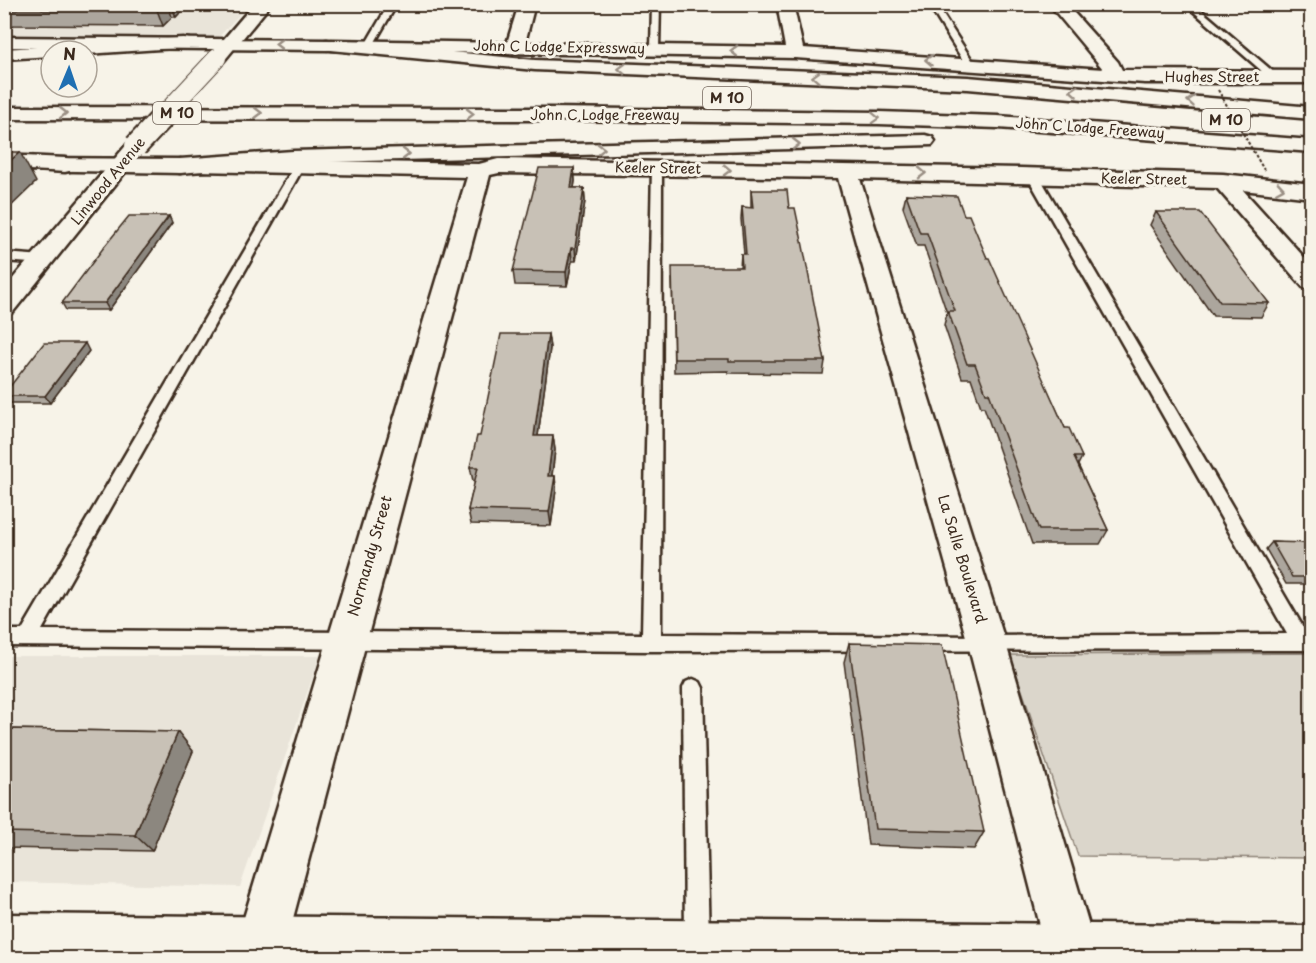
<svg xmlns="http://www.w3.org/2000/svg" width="1316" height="963" viewBox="0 0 1316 963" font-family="'Playpen Sans',sans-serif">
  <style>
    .built { fill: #e9e4d9 }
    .green { fill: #dbd6cb; stroke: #8b8074; stroke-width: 1.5 }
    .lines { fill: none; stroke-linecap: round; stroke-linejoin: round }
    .service-casing { stroke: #3b2a1e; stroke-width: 5 }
    .minor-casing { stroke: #3b2a1e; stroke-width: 5 }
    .tertiary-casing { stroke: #3b2a1e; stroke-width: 5 }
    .secondary-casing { stroke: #3b2a1e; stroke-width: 5 }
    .motorway-casing { stroke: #3b2a1e; stroke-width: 5 }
    .service { fill: #f7f3e8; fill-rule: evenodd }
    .minor { fill: #f7f3e8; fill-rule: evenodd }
    .tertiary { fill: #f7f3e8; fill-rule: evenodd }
    .secondary { fill: #f7f3e8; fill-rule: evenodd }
    .motorway { fill: #f7f3e8; fill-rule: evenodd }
    .tertiary-bridge-far1-casing { stroke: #3b2a1e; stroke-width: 20; stroke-linecap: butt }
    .tertiary-bridge-casing { stroke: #3b2a1e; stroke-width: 26; stroke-linecap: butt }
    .path-bridge { stroke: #3b2a1e; stroke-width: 2; stroke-dasharray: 3 2; stroke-linecap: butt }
    .tertiary-bridge-far1 { stroke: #f7f3e8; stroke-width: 18 }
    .tertiary-bridge { stroke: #f7f3e8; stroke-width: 22 }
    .wall { fill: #aca69d; stroke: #3b2a1e; stroke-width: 1.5 }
    .shaded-wall { fill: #8c877f; stroke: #3b2a1e; stroke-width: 1.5 }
    .building { fill: #c8c1b6; stroke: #3b2a1e; stroke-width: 1.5 }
    .oneway { stroke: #998e83 }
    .labels { text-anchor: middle; stroke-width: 6; stroke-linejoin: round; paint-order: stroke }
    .far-street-label { font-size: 14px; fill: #3b2a1e; stroke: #f7f3e8 }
    .shield { fill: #f7f3e8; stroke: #73665b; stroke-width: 1.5 }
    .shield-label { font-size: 14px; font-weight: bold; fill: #3b2a1e }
    .street-label { font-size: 15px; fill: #3b2a1e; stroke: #f7f3e8 }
  </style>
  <rect width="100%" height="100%" fill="#f7f3e8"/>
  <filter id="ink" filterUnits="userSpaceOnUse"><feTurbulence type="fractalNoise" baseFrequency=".0167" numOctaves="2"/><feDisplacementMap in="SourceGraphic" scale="12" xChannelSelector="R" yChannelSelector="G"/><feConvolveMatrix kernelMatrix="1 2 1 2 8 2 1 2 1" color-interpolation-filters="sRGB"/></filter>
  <g filter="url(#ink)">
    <!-- built -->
    <g class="built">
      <polygon points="4,5 248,5 217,39 5,40"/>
      <polygon points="5,656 320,656 240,887 5,882"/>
    </g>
    <!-- green -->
    <polygon class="green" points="1311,653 1311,858 1078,856 1010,655"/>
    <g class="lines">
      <!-- service casing -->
      <g class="service-casing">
        <g id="service">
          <polygon points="389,4 397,4 372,47 366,47 365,45"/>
          <polygon points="652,4 660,4 659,49 655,52 651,49"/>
          <polygon points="928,4 936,4 974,63 972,65 966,65"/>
          <polygon points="1185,4 1194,4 1277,75 1277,79 1271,79"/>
          <polygon points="298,165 303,168 42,630 642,634 652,168 657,165 662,168 661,634 987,636 1287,634 1027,176 1033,173 1039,176 1307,634 1312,634 1312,650 651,651 4,646 4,630 22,630 293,168"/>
          <polygon points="4,253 43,256 49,260 43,264 4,261"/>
          <polygon points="693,679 700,682 703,688 709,942 706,951 697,954 688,951 685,942 683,688 686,682"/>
        </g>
      </g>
      <!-- minor casing -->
      <g class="minor-casing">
        <g id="minor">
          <polygon points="519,4 535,4 525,43 785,47 777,4 793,4 803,48 1103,69 1049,4 1066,4 1118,62 1122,70 1312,71 1312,83 1145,83 795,58 332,50 326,49 323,45 326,41 332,40 507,43"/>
          <polygon points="206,159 479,164 498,159 1021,168 1223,174 1312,184 1312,198 1243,190 1312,266 1312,290 1303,287 1217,188 860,179 1006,644 1096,949 1092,958 1050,958 1046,949 968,644 838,178 499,173 490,175 287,941 279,958 245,958 237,941 467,177 198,171 195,166 198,161"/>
        </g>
      </g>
      <!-- tertiary casing -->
      <g class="tertiary-casing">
        <g id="tertiary">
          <polygon points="254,4 271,4 223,62 211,62 208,58 211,54"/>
          <polygon points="136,140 143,142 147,146 143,150 13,312 4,314 4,289 129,142"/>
          <polygon points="4,914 1312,926 1312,958 4,958"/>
        </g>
      </g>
      <!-- secondary casing -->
      <g class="secondary-casing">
        <g id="secondary">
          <polygon points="4,37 327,40 333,41 336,45 333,49 327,50 4,47"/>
          <polygon points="32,158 180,159 188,161 191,166 188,171 180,173 24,170 21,165 24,160"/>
        </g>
      </g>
      <!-- motorway casing -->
      <g class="motorway-casing">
        <g id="motorway">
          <polygon points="183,38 189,39 192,43 189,47 87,54 87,51 51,51 51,56 4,59 4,49"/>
          <polygon points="327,40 535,60 968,77 1312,107 1312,119 968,89 535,70 321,49 318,45 321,41"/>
          <polygon points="4,107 550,108 879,112 998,116 1312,140 1312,152 998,128 879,124 550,120 4,119"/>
          <polygon points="925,135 932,137 935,141 932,145 293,163 180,173 172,171 169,166 172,161 180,159 293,151"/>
          <polygon points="4,155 65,158 73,160 76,165 73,170 65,172 4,168"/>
        </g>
      </g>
      <!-- service -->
      <use href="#service" class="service"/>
      <!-- minor -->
      <use href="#minor" class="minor"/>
      <!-- tertiary -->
      <use href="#tertiary" class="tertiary"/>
      <!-- secondary -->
      <use href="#secondary" class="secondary"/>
      <!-- motorway -->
      <use href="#motorway" class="motorway"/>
      <!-- tertiary-bridge-far1 casing -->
      <g class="tertiary-bridge-far1-casing">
        <polyline id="tertiary-bridge-far1" points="163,116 217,58"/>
      </g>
      <!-- tertiary-bridge casing -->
      <g class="tertiary-bridge-casing">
        <polyline id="tertiary-bridge" points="136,146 165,115"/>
      </g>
      <!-- path-bridge -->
      <polyline class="path-bridge" points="1218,90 1264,170"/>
      <!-- tertiary-bridge-far1 -->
      <use href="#tertiary-bridge-far1" class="tertiary-bridge-far1"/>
      <!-- tertiary-bridge -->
      <use href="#tertiary-bridge" class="tertiary-bridge"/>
    </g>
    <!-- wall -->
    <g class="wall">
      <polygon points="4,4 188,4 176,17 172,17 163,26 4,25"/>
      <polygon points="574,168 575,181 574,188 584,188 585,201 576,261 572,261 567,286 515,285 513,271"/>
      <polygon points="751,190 789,208 825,361 823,374 728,373 728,371 674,372 672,279 740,267 741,254 744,254 741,219 742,207 751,208"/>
      <polygon points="906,194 964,215 987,258 1065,428 1082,457 1078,465 1108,530 1100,544 1032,544 984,407 981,407 971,378 962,378 944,325 947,313 924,246 917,246 903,207"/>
      <polygon points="1310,206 1311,206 1311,228 1303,219"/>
      <polygon points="1156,212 1269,303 1261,317 1213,316 1150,225"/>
      <polygon points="169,216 172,223 109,310 66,310 62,303"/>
      <polygon points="548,334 550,348 538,436 553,436 555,450 552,476 555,476 556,490 551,526 471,524 468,510 475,481 473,481 470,467 480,436"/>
      <polygon points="89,351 50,403 8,403 4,397 4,394"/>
      <polygon points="1272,542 1311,545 1311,584 1286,584 1266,549"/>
      <polygon points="849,643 984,832 974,849 868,845 844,662"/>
      <polygon points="4,729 178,732 193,751 152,851 4,848"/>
    </g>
    <!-- shaded-wall -->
    <g class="shaded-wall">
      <polygon points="164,4 168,4 172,17 163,26 157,10"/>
      <polygon points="171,4 188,4 176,17"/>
      <polygon points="20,152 36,182 4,213 4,166"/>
      <polygon points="574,168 575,181 572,201 571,188"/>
      <polygon points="584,188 585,201 576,261 575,248"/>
      <polygon points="169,216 172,223 109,310 105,303"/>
      <polygon points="571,248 572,261 567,286 566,272"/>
      <polygon points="548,334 550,348 536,450 534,436"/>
      <polygon points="85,343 89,351 50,403 45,396"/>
      <polygon points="553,436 555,450 550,490 548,476"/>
      <polygon points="555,476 556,490 551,526 549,512"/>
      <polygon points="178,732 193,751 152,851 135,835"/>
    </g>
    <!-- building -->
    <g class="building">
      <polygon points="4,4 164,4 157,10 4,10"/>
      <polygon points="4,152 20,152 4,166"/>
      <polygon points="539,168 574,168 571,188 584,188 575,248 571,248 566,272 513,271"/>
      <polygon points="751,190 787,190 789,208 795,208 803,246 825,361 729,361 729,359 674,359 672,267 742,267 741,254 746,254 742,207 753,208"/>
      <polygon points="906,194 957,196 964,215 969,215 987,258 989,258 1065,428 1069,428 1082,457 1074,457 1108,530 1039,530 989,393 986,393 975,364 967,364 948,311 955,311 927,233 920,233"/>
      <polygon points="1156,212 1200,212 1269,303 1220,302"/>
      <polygon points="129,216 169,216 105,303 62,303 104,247"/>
      <polygon points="501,334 548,334 534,436 553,436 548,476 555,476 549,512 468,510 478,467 470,467 477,436 480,436"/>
      <polygon points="44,343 85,343 45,396 4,396 4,394"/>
      <polygon points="1272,542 1310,543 1311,545 1311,577 1292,577"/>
      <polygon points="849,643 942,645 984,832 875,829"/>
      <polygon points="4,729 178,732 135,835 4,832"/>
    </g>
    <!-- one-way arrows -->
    <defs><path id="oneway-chevron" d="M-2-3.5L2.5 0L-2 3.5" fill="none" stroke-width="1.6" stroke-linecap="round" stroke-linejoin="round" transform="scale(1.5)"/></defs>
    <g class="oneway">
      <use href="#oneway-chevron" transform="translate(279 44) rotate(-180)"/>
      <use href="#oneway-chevron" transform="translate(734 51) rotate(-179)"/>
      <use href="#oneway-chevron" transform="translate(929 60) rotate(-176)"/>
      <use href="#oneway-chevron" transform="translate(622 69) rotate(-178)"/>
      <use href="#oneway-chevron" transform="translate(816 77) rotate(-178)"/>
      <use href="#oneway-chevron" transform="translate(1074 91) rotate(-176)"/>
      <use href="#oneway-chevron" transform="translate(1191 101) rotate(-175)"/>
      <use href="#oneway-chevron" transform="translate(63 113)"/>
      <use href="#oneway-chevron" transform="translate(258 113)"/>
      <use href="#oneway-chevron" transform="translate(470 114)"/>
      <use href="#oneway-chevron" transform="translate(875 118) rotate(2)"/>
      <use href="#oneway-chevron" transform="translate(796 144) rotate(-1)"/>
      <use href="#oneway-chevron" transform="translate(601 149) rotate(-1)"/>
      <use href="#oneway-chevron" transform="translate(406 154) rotate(-1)"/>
      <use href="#oneway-chevron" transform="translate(727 170) rotate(1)"/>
      <use href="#oneway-chevron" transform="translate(922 173) rotate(1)"/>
      <use href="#oneway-chevron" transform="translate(1280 188) rotate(9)"/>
    </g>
  </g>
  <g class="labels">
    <!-- far-street labels -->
    <g class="far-street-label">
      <text transform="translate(559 47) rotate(1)" y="5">John C Lodge Expressway</text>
      <text x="1212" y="82">Hughes Street</text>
      <text x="605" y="120">John C Lodge Freeway</text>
      <text transform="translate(1090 128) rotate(4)" y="5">John C Lodge Freeway</text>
      <text transform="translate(658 168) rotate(1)" y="5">Keeler Street</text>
      <text transform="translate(1144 179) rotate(1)" y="5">Keeler Street</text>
      <text transform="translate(108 181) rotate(-51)" y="5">Linwood Avenue</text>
    </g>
    <!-- shield labels -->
    <g class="shield">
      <rect x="703" y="87" width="48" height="22" rx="4.5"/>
      <rect x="153" y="102" width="48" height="22" rx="4.5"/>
      <rect x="1202" y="109" width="48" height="22" rx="4.5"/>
    </g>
    <g class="shield-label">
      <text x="727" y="103">M 10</text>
      <text x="177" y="118">M 10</text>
      <text x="1226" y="125">M 10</text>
    </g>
    <!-- street labels -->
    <g class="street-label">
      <text transform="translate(370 556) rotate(-74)" y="5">Normandy Street</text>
      <text transform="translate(962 559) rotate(73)" y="5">La Salle Boulevard</text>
    </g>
  </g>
  <!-- margin -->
  <rect width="1316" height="963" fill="none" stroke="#f7f3e8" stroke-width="24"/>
  <rect x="12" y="12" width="1292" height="939" fill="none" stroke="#3b2a1e" stroke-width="2" filter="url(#ink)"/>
  <!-- north arrow -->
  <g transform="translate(69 69) rotate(2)"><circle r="28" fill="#f7f3e8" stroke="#aca397" stroke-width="1.5"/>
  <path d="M0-4.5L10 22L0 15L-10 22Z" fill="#1f6fb2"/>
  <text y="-9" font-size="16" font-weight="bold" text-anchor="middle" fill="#3b2a1e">N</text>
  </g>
</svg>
